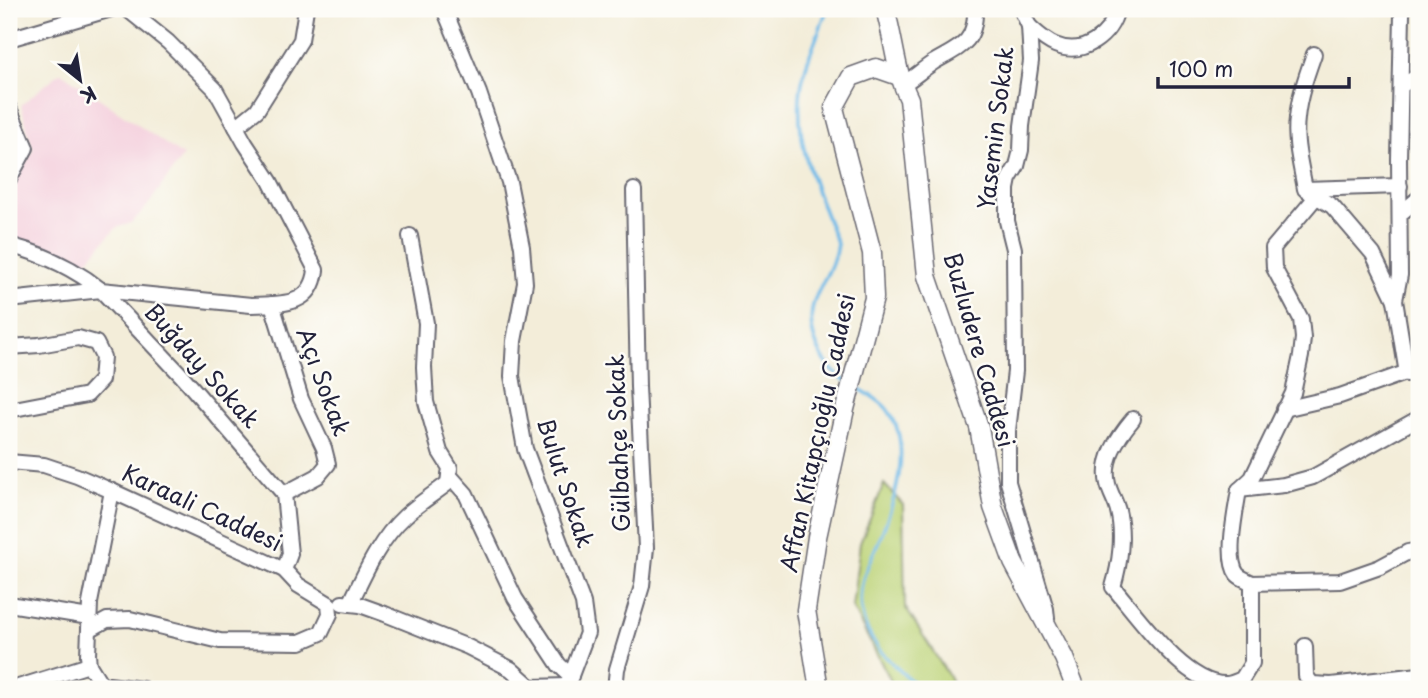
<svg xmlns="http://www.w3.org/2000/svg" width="1428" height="698" viewBox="0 0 1428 698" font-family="'Playpen Sans',sans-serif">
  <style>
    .built { fill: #f4cfdd }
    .green { fill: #bcd377; stroke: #6f7a59; stroke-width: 2 }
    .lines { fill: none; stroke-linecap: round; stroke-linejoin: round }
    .stream { stroke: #6ebae8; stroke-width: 3.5 }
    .minor-casing { stroke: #6b6972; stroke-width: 18 }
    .tertiary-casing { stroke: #6b6972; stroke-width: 21 }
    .minor { stroke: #fff; stroke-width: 14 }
    .tertiary { stroke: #fff; stroke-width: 18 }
    .labels { text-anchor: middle; stroke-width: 5; stroke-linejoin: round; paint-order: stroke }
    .street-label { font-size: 23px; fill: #22223b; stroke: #fdfcf7 }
  </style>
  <rect width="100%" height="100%" fill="#fdfcf7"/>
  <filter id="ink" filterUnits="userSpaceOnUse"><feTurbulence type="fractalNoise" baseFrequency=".0143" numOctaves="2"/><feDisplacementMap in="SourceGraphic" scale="14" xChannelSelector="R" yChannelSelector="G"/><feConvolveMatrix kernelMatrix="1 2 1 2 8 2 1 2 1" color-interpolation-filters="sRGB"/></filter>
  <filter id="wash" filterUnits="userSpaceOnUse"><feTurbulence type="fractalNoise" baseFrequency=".00686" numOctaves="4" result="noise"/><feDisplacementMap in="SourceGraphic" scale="28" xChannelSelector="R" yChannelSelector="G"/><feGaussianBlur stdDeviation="1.57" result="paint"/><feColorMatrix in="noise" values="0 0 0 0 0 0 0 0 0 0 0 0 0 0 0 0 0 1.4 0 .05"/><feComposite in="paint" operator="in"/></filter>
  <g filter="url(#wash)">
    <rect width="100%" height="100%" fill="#f3edd9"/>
    <!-- built -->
    <polygon class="built" points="61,72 183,156 145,209 131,223 116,228 85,263 73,264 9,240 9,193 33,150 21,105"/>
    <!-- green -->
    <polygon class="green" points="884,484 903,505 905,607 950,678 954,689 895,689 852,607 860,543"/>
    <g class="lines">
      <!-- stream -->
      <g class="stream">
        <path d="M827,9C818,37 802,67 800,97C796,149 819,197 837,244C834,269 819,284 813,305C806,333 822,367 846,381"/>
        <path d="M856,387C866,393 880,400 887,409C914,444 895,501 880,538C870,562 857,581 861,609C867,647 895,665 920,689"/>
      </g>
    </g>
  </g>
  <g filter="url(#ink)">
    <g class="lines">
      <!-- minor casing -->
      <g class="minor-casing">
        <g id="minor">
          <polyline points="444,9 479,93 509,182 522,247 525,283 514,341 512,376 525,449 583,603 587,633 567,686"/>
          <polyline points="1021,9 1029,26 1031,61 1022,126 1021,150 1017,166 1009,179 1007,189 1007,221 1014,249 1015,371 1008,431 1008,482 1046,609 1047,618"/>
          <path d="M1029,26C1037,33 1045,41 1055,45C1083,57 1111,36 1117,9"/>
          <polyline points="9,39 111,9"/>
          <path d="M1314,54C1307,74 1299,96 1297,118C1294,141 1301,166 1305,189L1400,186"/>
          <path d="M902,85C913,78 923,69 934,62C960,47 976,43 975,9"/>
          <polyline points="1402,85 1419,76"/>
          <polyline points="9,108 26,148 9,179"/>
          <polyline points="236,127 257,110 301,40 306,9"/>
          <polyline points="1309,192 1332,206 1373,254 1395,300 1407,374"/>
          <polyline points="1400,214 1419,198"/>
          <path d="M9,245C43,254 73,267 101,290L182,376L284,494L290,554L284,570"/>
          <path d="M9,300L101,290L251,305C280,304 312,307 316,270L270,181L245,143L215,89L168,42L127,9"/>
          <polyline points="1395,300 1400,275 1399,159 1402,14"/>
          <polyline points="272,304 301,399 324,448 328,464 318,476 284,494"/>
          <polyline points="9,347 39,345 78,338 96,343 103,357 101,380 87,395 9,410"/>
          <polyline points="1284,409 1340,396 1419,368"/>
          <path d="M1133,419C1118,437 1102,460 1108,484C1110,493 1116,502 1118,511C1124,535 1120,564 1113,587C1138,616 1185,685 1226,684C1231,684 1237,681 1242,679L1252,663V583C1247,580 1240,578 1237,574C1225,558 1236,510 1239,490"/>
          <polyline points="9,462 44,465 77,476 112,491 284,570 298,585 329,604 330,614 321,633 300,642 220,641 130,619 107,620 89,630"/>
          <polyline points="449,475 466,494 515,598 559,665 571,676"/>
          <polyline points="1239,490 1252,478 1293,393 1301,356 1303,338 1301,319 1274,268 1273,248 1316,197"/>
          <polyline points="1239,490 1284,485 1313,477 1419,418"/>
          <polyline points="1252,583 1340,581 1380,567 1408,552 1419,550"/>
          <polyline points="342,603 360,605 385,614 468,647 511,669 531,687"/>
          <polyline points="9,604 89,617"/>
          <path d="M350,604C365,573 379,540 405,516C418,504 434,494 448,483L450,468L440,452L426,402L424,367L426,323L410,236"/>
          <polyline points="1305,646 1306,676 1312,684 1331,685 1419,675"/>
          <polyline points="100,684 143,689"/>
          <polyline points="12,689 89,665"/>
          <polyline points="104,689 89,665 88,655 90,603 112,491"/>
          <polyline points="526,689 531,687 567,686 569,689"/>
          <polyline points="615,689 617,669 642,586 646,548 638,387 634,190"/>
        </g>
      </g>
      <!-- tertiary casing -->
      <g class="tertiary-casing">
        <g id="tertiary">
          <path d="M885,9C894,39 895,71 909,99L927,276L979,427L993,507L1013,562L1064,658L1076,689"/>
          <polyline points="819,689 806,610 817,537 845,409 874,298 872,253 834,108 851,77 876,68 899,76"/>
        </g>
      </g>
      <!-- minor -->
      <use href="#minor" class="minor"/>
      <!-- tertiary -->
      <use href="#tertiary" class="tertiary"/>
    </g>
  </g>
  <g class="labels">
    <!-- street labels -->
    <g class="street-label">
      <text transform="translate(996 128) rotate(-83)" y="8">Yasemin Sokak</text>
      <text transform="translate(979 350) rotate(74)" y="8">Buzludere Caddesi</text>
      <text transform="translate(202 366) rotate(48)" y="8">Buğday Sokak</text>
      <text transform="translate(323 382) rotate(70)" y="8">Açı Sokak</text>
      <text transform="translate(818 433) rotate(-78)" y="8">Affan Kitapçıoğlu Caddesi</text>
      <text transform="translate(619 443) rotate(-92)" y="8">Gülbahçe Sokak</text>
      <text transform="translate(565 483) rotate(72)" y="8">Bulut Sokak</text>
      <text transform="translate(202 508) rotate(25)" y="8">Karaali Caddesi</text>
    </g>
  </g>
  <!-- margin -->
  <rect width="1428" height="698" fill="none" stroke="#fdfcf7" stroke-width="35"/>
  <!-- north arrow -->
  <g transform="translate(80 80) rotate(150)" stroke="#fdfcf7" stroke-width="5" paint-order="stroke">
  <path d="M0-5L12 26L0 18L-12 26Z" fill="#22223b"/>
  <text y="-10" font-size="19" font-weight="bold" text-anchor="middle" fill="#22223b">K</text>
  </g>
  <!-- scale -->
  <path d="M1158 77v10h191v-10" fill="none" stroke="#22223b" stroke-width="3.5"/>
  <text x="1169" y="77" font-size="21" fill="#22223b" stroke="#fdfcf7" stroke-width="5" paint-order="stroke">100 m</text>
</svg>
